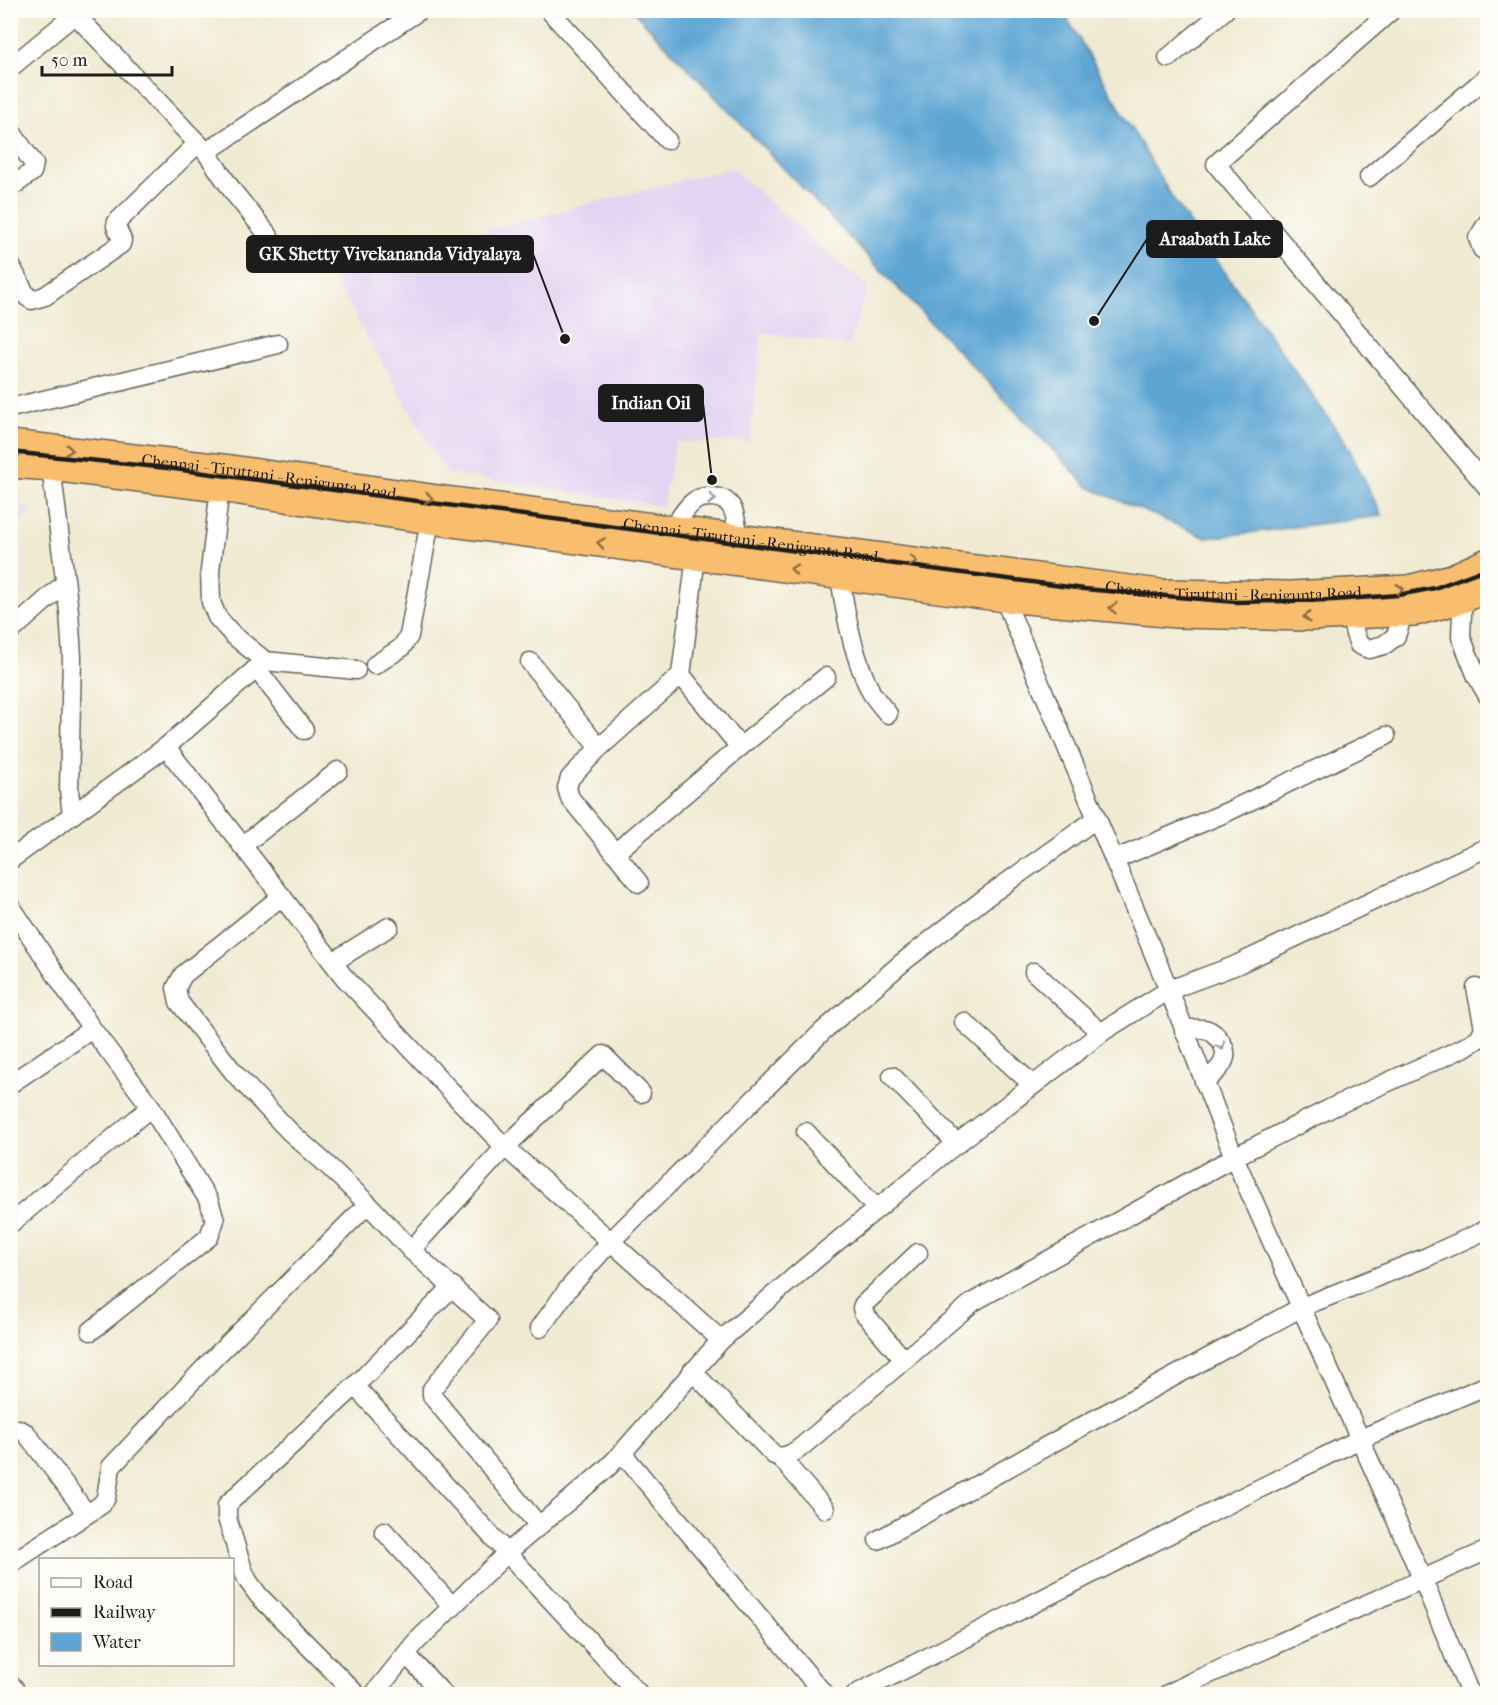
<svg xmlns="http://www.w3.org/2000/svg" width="1498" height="1705" viewBox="0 0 1498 1705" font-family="'IM FELL French Canon',serif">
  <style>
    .built { fill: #e2d4f3 }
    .water { fill: #5da6d4; stroke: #3c6178; stroke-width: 1.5 }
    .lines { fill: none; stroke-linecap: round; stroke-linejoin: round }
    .minor-casing { stroke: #66645b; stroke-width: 21 }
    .highway-casing { stroke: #66645b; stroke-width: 30 }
    .minor { stroke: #fff; stroke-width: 18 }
    .highway { stroke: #f9be6d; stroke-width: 27 }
    .rail { stroke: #1c1c1c; stroke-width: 4.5 }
    .oneway { stroke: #8a6d44 }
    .oneway2 { stroke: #999 }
    .labels { text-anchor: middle; stroke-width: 6; stroke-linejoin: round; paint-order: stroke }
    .street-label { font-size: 16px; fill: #1c1c1c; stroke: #fdfcf7 }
    .leader { fill: none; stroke: #1c1c1c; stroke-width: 2 }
    .callout-dot { fill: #1c1c1c; stroke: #fdfcf7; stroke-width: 2 }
    .callout { fill: #1c1c1c; stroke: #1c1c1c; stroke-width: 2 }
    .callout-label { font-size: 18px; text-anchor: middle; font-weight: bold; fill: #fff }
  </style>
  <rect width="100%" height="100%" fill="#fdfcf7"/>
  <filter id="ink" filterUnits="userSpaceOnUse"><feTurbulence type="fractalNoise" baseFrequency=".0167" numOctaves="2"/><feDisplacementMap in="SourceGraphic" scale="12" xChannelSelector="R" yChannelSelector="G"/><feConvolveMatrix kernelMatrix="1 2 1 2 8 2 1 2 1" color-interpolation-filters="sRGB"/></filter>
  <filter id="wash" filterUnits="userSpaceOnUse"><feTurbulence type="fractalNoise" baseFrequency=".008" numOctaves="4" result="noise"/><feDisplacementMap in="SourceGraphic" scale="24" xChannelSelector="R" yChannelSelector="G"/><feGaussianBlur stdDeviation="1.35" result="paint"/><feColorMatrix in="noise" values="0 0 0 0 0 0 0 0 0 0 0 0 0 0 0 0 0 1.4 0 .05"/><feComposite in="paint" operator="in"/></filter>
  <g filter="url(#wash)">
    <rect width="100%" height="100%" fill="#efead1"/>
    <!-- built -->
    <g class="built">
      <polygon points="731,168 867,287 849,346 762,332 750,441 676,442 662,506 446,473 329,270"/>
      <polygon points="11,498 33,511 11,526"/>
    </g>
    <!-- water -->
    <polygon class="water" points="633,11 1063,11 1173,199 1346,443 1382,516 1207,538 1088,487"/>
  </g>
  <g filter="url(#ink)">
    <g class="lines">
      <!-- minor casing -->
      <g class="minor-casing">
        <g id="minor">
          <polyline points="71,10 206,152 234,193 269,236"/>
          <polyline points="549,10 667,140"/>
          <polyline points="1392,10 1216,164 1488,488"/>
          <polyline points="1168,58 1225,10"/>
          <polyline points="10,68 80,10"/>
          <polyline points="10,130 34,164 32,172 10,188"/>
          <polyline points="206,152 420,10"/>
          <polyline points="1369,177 1488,76"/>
          <polyline points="1488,222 1478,238 1482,249 1488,253"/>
          <polyline points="10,264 27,297 32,300 45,296 121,244 122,240 116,226 117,222 198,143"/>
          <polyline points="10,408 278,344"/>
          <polyline points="51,467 69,611 72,657 69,790 72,815"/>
          <polyline points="220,488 210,571 211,602 217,617 233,635 265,661 356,670"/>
          <path d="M672,529C679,520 686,506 696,500C701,497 705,497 710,497C736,497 736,518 738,538"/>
          <path d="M840,575C845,615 853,656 871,692C876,700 882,707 888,714"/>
          <polyline points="1005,589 1004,598 1169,990 1234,1157 1422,1578 1470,1694"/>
          <polyline points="1463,590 1461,637 1477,677 1488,696"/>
          <polyline points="1351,615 1355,634 1359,645 1369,649 1384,645 1396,636 1399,627 1401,613"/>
          <polyline points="10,632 65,583"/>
          <polyline points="530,662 599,748"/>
          <polyline points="375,665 401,648 409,636 430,520"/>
          <polyline points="256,668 304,730"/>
          <polyline points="681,675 599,748 570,778 567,788 570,798 615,853 740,747 681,675 696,556"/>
          <polyline points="166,747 344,977 462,1103 505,1147 721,1340"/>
          <polyline points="740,747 826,677"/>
          <polyline points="242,846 338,771"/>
          <polyline points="615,853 639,883"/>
          <polyline points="10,860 166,747 265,661"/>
          <polyline points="1114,860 1227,812 1386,736"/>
          <polyline points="282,896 183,975 176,988 179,1002 235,1074 290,1132 324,1162 368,1204 411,1250 488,1320 432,1389 432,1396 539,1526"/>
          <polyline points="10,905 92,1029 151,1107 209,1201 215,1220 209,1237 91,1331"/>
          <polyline points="333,962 389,927"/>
          <polyline points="1034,972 1101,1033"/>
          <polyline points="964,1022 1033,1085"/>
          <path d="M1184,1030C1190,1029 1197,1028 1203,1029C1210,1029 1215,1034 1219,1039C1234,1058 1219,1070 1204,1082"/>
          <polyline points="892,1076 957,1144"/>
          <polyline points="10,1084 92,1029"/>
          <polyline points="806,1132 877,1209"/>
          <polyline points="10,1224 151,1107"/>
          <polyline points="411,1250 505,1147 603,1055 641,1093"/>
          <polyline points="453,1286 355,1386 507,1553 639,1694"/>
          <polyline points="540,1328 568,1289 610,1242 823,1031 903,962 985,898 1096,819"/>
          <polyline points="904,1360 863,1312 862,1308 863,1305 918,1253"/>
          <path d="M692,1371L774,1455C784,1459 792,1454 800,1448L973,1302L1234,1157L1335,1106L1463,1048L1479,1038L1484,1028L1476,988"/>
          <polyline points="355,1386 232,1500 227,1505 227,1518 243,1570 248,1581 259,1596 356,1694"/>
          <polyline points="10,1434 18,1429 26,1433 87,1514"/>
          <polyline points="622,1453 824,1694"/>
          <polyline points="780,1457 825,1509"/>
          <polyline points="384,1531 453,1607"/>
          <polyline points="878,1540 1090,1422 1302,1307 1427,1257 1488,1229"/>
          <polyline points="10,1564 101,1505 106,1498 111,1467 212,1360 368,1204"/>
          <polyline points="406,1654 443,1694"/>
          <polyline points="10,1684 14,1688"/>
          <polyline points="374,1694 415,1643 507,1553 605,1470 622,1453 721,1340 806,1267 946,1152 1105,1030 1169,990 1234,966 1488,847"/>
          <polyline points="856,1694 1236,1500 1360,1439 1488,1385"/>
          <polyline points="1168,1694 1194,1681 1488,1550"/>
        </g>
      </g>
      <!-- highway casing -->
      <g class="highway-casing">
        <g id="highway">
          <path id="s1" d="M10,444L231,469L438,499L1160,593L1291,595L1408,589L1452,578L1488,562"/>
          <polyline points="10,464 51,467 220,488 430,520 1004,598 1176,614 1307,617 1415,612 1463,599 1488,588"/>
        </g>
      </g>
      <!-- minor -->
      <use href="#minor" class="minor"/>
      <!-- highway -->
      <use href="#highway" class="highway"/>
      <!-- rail -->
      <polyline class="rail" points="10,452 167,468 1084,589 1236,602 1334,600 1398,595 1435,588 1488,568"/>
    </g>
    <!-- one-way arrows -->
    <defs><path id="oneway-chevron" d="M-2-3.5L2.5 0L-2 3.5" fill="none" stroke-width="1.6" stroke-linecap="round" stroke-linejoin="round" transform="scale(1.5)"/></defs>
    <g class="oneway">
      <use href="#oneway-chevron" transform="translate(69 450) rotate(7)"/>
      <use href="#oneway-chevron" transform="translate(429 498) rotate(8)"/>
      <use href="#oneway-chevron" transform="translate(601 543) rotate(-172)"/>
      <use href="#oneway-chevron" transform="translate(913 561) rotate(7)"/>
      <use href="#oneway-chevron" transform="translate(794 569) rotate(-172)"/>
      <use href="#oneway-chevron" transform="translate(1400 589) rotate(-5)"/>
      <use href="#oneway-chevron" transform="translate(1113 608) rotate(-175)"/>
      <use href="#oneway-chevron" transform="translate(1307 617) rotate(179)"/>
    </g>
    <g class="oneway2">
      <use href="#oneway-chevron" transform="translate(712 499) rotate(6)"/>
      <use href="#oneway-chevron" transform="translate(1221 1046) rotate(65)"/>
    </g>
  </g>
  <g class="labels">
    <!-- street labels -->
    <g class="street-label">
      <text dy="6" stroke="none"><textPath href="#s1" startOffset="261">Chennai - Tiruttani - Renigunta Road</textPath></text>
      <text dy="6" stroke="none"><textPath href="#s1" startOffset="747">Chennai - Tiruttani - Renigunta Road</textPath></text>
      <text dy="6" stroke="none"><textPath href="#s1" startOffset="1233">Chennai - Tiruttani - Renigunta Road</textPath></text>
    </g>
  </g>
  <!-- callouts -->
  <path class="leader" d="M1094 321L1147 239M565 339L533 254M712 480L703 403"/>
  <g class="callout-dot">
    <circle cx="1094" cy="321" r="6"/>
    <circle cx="565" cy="339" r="6"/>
    <circle cx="712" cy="480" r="6"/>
  </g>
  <g class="callout">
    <rect x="1147" y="221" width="135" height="36" rx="6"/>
    <rect x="247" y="236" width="286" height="36" rx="6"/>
    <rect x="599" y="385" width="104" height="36" rx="6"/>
  </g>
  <g class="callout-label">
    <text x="1215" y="245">Araabath Lake</text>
    <text x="390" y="260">GK Shetty Vivekananda Vidyalaya</text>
    <text x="651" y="409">Indian Oil</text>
  </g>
  <!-- margin -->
  <rect width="1498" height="1705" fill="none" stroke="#fdfcf7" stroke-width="36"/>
  <!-- legend -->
  <rect x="39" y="1558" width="195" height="108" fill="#fdfcf7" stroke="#a3a29f" stroke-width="1.5"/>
  <rect x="51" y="1578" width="30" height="9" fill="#ffffff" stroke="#a3a29f" stroke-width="1.5"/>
  <text x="93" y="1588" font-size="18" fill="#1c1c1c">Road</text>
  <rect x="51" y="1608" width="30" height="9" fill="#1c1c1c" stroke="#a3a29f" stroke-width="1.5"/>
  <text x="93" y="1618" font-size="18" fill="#1c1c1c">Railway</text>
  <rect x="51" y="1633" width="30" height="18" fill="#5da6d4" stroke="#a3a29f" stroke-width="1.5"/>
  <text x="93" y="1648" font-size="18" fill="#1c1c1c">Water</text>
  <!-- scale -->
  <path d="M42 66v9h130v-9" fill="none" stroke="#1c1c1c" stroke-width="3"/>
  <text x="51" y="66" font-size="18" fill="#1c1c1c" stroke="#fdfcf7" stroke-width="4.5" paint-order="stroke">50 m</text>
</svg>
